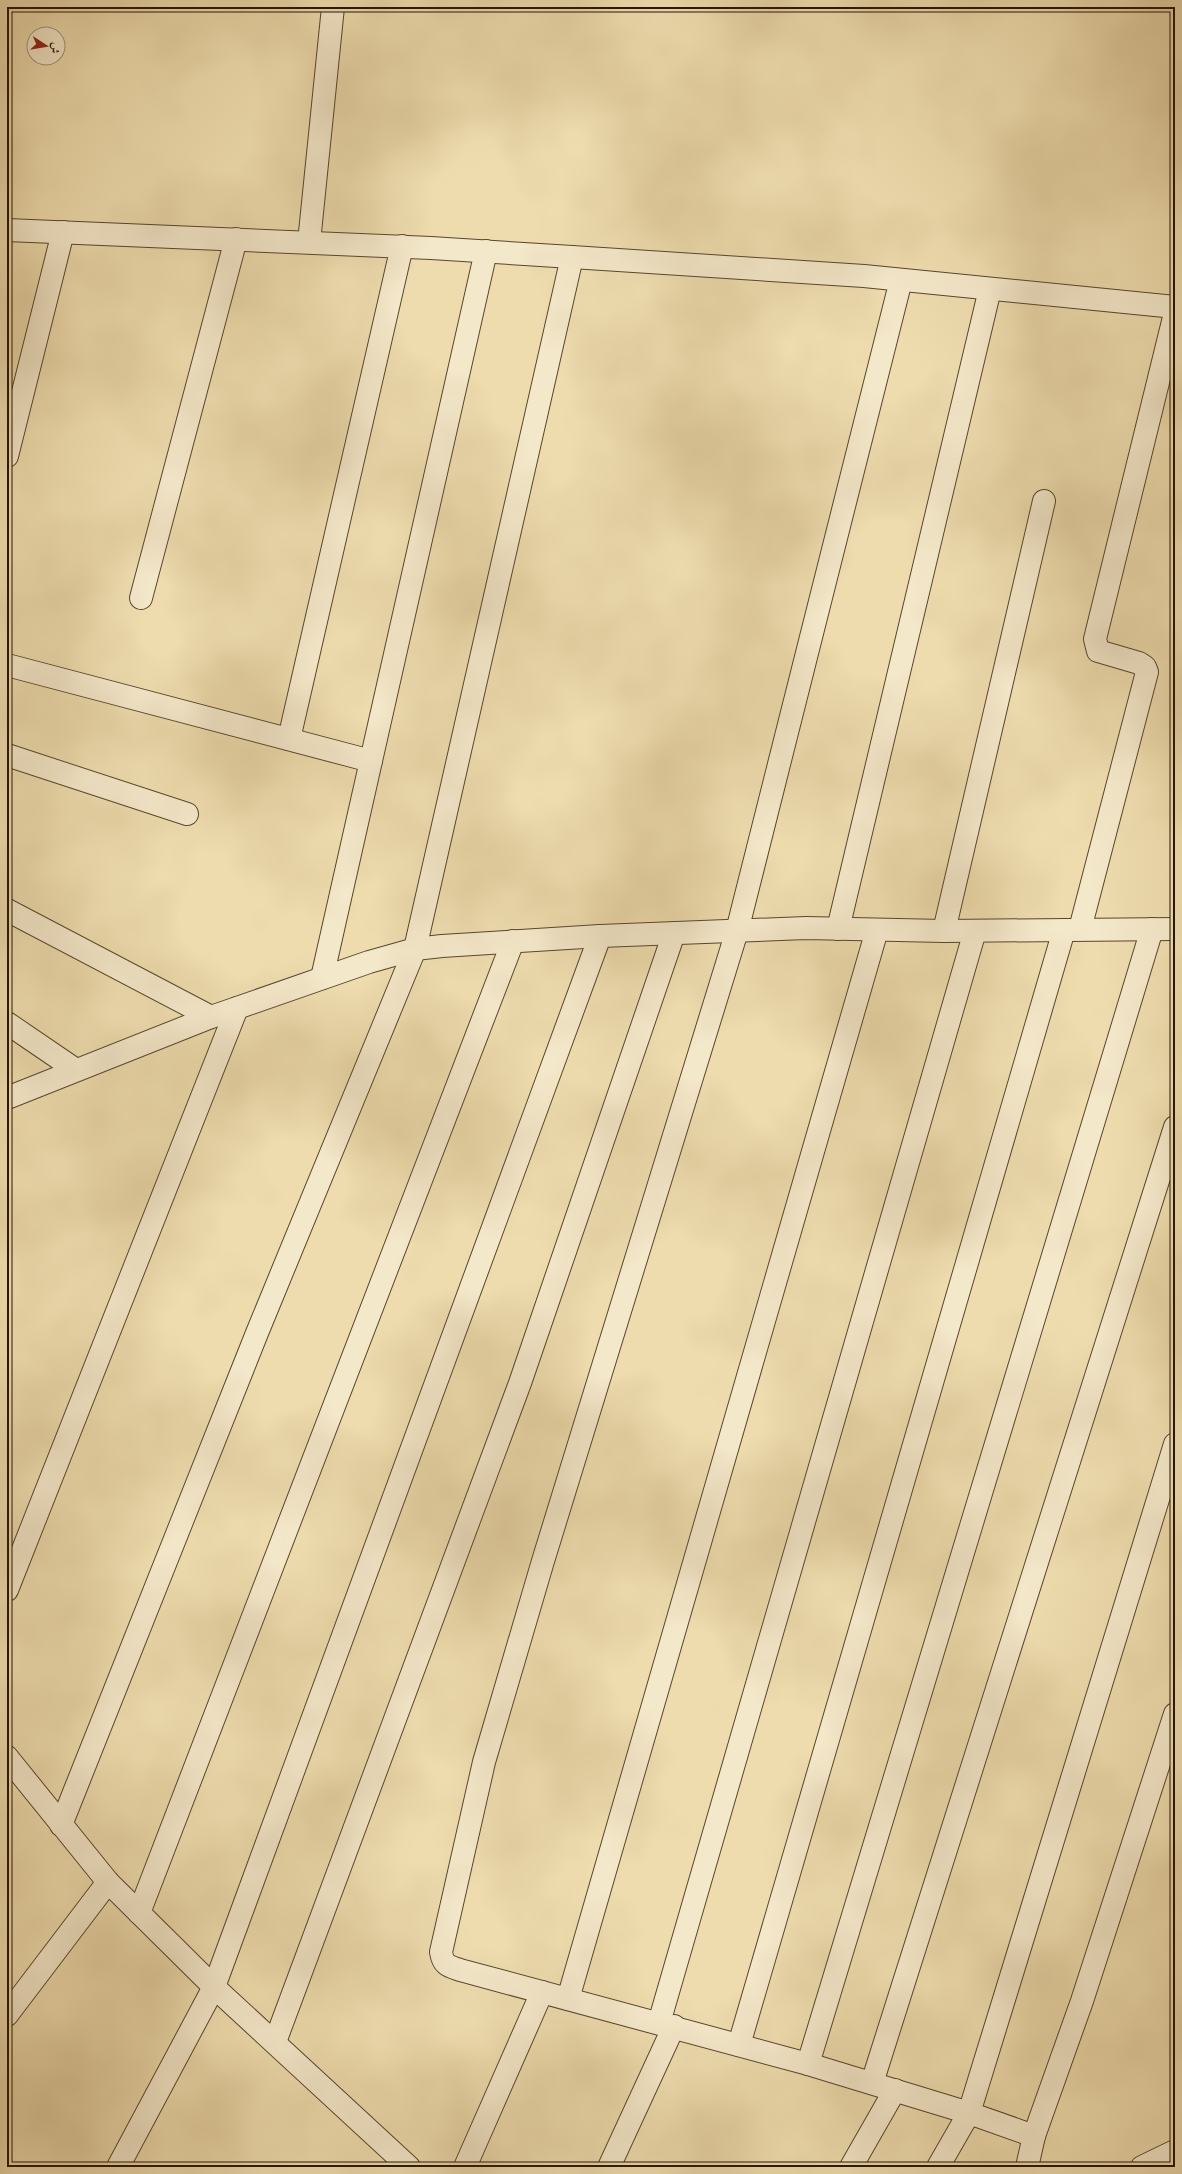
<svg xmlns="http://www.w3.org/2000/svg" width="1182" height="2174" viewBox="0 0 1182 2174" font-family="'IM FELL Great Primer',Amiri,serif">
  <style>
    .lines { fill: none; stroke-linecap: round; stroke-linejoin: round }
    .street-casing { stroke: #58462c; stroke-width: 24 }
    .street { stroke: #f4e8ca; stroke-width: 22 }
  </style>
  <rect width="100%" height="100%" fill="#eedcae"/>
  <filter id="stains"><feTurbulence type="fractalNoise" baseFrequency=".005" numOctaves="4"/><feColorMatrix values="0 0 0 0 .2 0 0 0 0 .09 0 0 0 0 .02 0 0 0 .5 -.17"/></filter>
  <radialGradient id="worn" r=".72"><stop offset=".6" stop-color="#630" stop-opacity="0"/><stop offset="1" stop-color="#630" stop-opacity=".3"/></radialGradient>
  <g class="lines">
    <!-- street casing -->
    <g class="street-casing">
      <g id="street">
        <polyline points="7,230 431,248 572,257 864,276 1175,307"/>
        <polyline points="309,242 333,7"/>
        <path d="M901,280L737,931L543,1561L484,1762L441,1952C443,1965 448,1966 460,1970L808,2064L969,2113L1034,2136L1082,2001L1175,1714"/>
        <polyline points="7,456 63,232"/>
        <polyline points="141,598 236,239"/>
        <polyline points="7,665 371,761"/>
        <polyline points="289,739 402,246"/>
        <polyline points="7,755 187,814"/>
        <polyline points="7,910 211,1017"/>
        <polyline points="838,929 990,289"/>
        <polyline points="1080,929 1147,672 1145,667 1139,663 1098,651 1095,639 1175,313"/>
        <polyline points="944,931 1044,501"/>
        <polyline points="322,978 486,251"/>
        <polyline points="7,1023 76,1070"/>
        <polyline points="7,1098 211,1017 369,962 415,949 442,946 600,936 806,928 944,931 1175,929"/>
        <polyline points="7,1590 237,1008"/>
        <polyline points="7,1757 108,1882 214,1987 409,2167"/>
        <polyline points="61,1825 257,1333 415,949 572,257"/>
        <polyline points="139,1913 513,941"/>
        <polyline points="568,1999 877,930"/>
        <polyline points="7,2015 108,1882"/>
        <polyline points="659,2023 975,931"/>
        <polyline points="275,2042 520,1383 674,933"/>
        <polyline points="739,2045 1064,930"/>
        <polyline points="808,2064 1152,929"/>
        <polyline points="872,2083 1175,1127"/>
        <polyline points="118,2167 214,1987 600,936"/>
        <polyline points="465,2167 542,1992"/>
        <polyline points="609,2167 674,2026"/>
        <polyline points="851,2167 895,2090"/>
        <polyline points="938,2167 969,2113 1175,1444"/>
        <polyline points="1027,2167 1034,2136"/>
        <polyline points="1142,2167 1175,2151"/>
      </g>
    </g>
    <!-- street -->
    <use href="#street" class="street"/>
  </g>
  <!-- margin -->
  <rect width="1182" height="2174" fill="none" stroke="#eedcae" stroke-width="24"/>
  <rect x="8" y="8" width="1166" height="2158" fill="none" stroke="#261400" stroke-width="2"/>
  <rect x="12" y="12" width="1158" height="2150" fill="none" stroke="#261400"/>
  <!-- north arrow -->
  <g transform="translate(46 46) rotate(102)"><circle r="19" fill="#f4e8ca" stroke="#a29379"/>
  <path d="M0-3L7 15L0 10L-7 15Z" fill="#8f2418"/>
  <text y="-6" font-size="11" font-weight="bold" text-anchor="middle" fill="#261400">ش</text>
  </g>
  <rect width="100%" height="100%" filter="url(#stains)"/>
  <rect width="100%" height="100%" fill="url(#worn)"/>
</svg>
